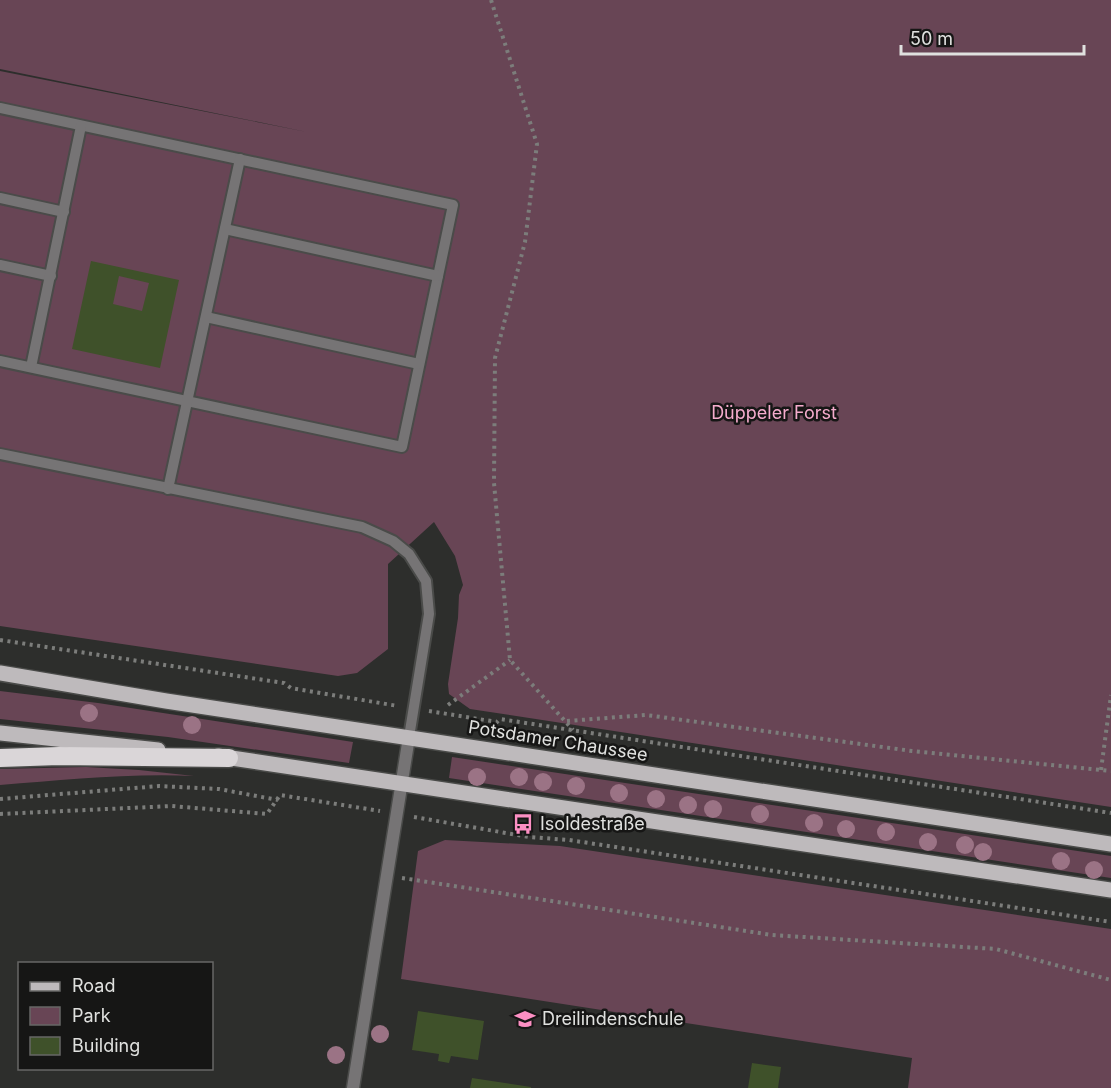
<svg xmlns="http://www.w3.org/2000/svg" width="1111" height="1088" viewBox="0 0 1111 1088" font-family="Inter,sans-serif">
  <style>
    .green { fill: #684555 }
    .building { fill: #3f512a; fill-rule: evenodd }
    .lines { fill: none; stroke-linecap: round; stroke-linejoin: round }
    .lane-casing { stroke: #4a4b49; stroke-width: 14 }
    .street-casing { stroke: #4a4b49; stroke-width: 15 }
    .primary-casing { stroke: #4a4b49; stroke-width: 18 }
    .highway-casing { stroke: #4a4b49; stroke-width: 21 }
    .path { stroke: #7c7d7b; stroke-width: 4; stroke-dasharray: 3 4.5; stroke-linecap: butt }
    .lane { stroke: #767475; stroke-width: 10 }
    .street { stroke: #767475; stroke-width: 12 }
    .primary { stroke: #bebabc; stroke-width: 15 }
    .highway { stroke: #dad6d8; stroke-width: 18 }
    .tree { fill: #9b7385 }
    .labels { text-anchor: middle; stroke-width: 5; stroke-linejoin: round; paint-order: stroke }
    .park-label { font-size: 18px; fill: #f5accd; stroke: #161615 }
    .street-label { font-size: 18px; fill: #e0e1df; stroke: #161615 }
    .poi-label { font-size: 18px; fill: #e0e1df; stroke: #161615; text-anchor: start }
  </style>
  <rect width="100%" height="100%" fill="#2d2e2c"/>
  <!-- green -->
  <g class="green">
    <polygon points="0,0 1111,0 1111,807 470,709 449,694 448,684 458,618 459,595 463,585 455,556 434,522 388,564 388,649 357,673 338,676 0,626 0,71 307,132 0,69"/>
    <polygon points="0,691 98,703 353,742 349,763 168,737 0,719"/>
    <polygon points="452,757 1111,856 1111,878 449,778"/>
    <path d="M86,767L139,770L194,776C129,773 65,780 0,785V769Z"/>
    <polygon points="445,840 560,846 1111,929 1111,1088 908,1088 912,1058 401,979 418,851"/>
  </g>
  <!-- building -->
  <g class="building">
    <path d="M91,261L179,280L160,368L72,349ZM119,276L149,283L142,311L113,304Z"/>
    <polygon points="418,1011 484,1021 478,1060 451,1056 449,1063 438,1061 439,1054 412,1050"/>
    <polygon points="752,1063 781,1067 778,1088 748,1088"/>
    <polygon points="472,1078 531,1087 531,1088 470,1088"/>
  </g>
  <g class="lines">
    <!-- lane casing -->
    <g class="lane-casing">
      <g id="lane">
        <polyline points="0,108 453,205 402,447 0,361"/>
        <polyline points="0,198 64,212"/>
        <polyline points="225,229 438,276"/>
        <polyline points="0,265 51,276"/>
        <polyline points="206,317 419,364"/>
        <polyline points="31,367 81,126"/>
        <polyline points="0,454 362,527 393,541 409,554 426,581 429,614 409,737"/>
        <polyline points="168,489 240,159"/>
      </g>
    </g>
    <!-- street casing -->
    <g class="street-casing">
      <polyline id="street" points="353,1088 409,737"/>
    </g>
    <!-- primary casing -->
    <g class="primary-casing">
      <g id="primary">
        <polyline points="0,673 166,701 1111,844"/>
        <polyline points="0,733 158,750"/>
        <polyline points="218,756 1111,890"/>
      </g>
    </g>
    <!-- highway casing -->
    <g class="highway-casing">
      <polyline id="highway" points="0,758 59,756 229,758"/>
    </g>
    <!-- path -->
    <g class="path">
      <polyline points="491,0 537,144 525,242 495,358 494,483 510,660 573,730"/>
      <polyline points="0,640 284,683 291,688 398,706"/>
      <polyline points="448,705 510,660"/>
      <polyline points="429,711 497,722 500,719 1111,813"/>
      <polyline points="567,721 646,715 912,751 1111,771"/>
      <polyline points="1101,770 1111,695"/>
      <polyline points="0,799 159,786 219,789 278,800"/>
      <polyline points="0,814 172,806 267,814 280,795 380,811"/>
      <polyline points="414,817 529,837 569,840 1111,922"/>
      <polyline points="402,878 772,935 996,949 1111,980"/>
    </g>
    <!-- lane -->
    <use href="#lane" class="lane"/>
    <!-- street -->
    <use href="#street" class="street"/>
    <!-- primary -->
    <use href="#primary" class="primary"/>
    <!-- highway -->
    <use href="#highway" class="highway"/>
  </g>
  <!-- trees -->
  <g class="tree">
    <circle cx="89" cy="713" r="9"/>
    <circle cx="192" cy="725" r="9"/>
    <circle cx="477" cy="777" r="9"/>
    <circle cx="519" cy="777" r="9"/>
    <circle cx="543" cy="782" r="9"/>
    <circle cx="576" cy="786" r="9"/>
    <circle cx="619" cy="793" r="9"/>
    <circle cx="656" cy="799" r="9"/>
    <circle cx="688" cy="805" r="9"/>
    <circle cx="713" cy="809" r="9"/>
    <circle cx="760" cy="814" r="9"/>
    <circle cx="814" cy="823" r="9"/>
    <circle cx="846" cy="829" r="9"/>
    <circle cx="886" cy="832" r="9"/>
    <circle cx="928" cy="842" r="9"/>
    <circle cx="965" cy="845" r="9"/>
    <circle cx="983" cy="852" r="9"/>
    <circle cx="1061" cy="861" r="9"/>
    <circle cx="1094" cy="870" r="9"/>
    <circle cx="380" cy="1034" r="9"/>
    <circle cx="336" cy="1055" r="9"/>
  </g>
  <!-- icons -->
  <defs>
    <g id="bus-bare" transform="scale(1.62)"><path d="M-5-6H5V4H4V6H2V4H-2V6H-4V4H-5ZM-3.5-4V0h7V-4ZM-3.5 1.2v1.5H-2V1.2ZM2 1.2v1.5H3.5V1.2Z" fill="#fc8fc3" stroke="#161615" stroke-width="2.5" paint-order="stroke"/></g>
    <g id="school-bare" transform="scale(1.62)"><path d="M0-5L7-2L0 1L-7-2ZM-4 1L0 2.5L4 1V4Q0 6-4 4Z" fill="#fc8fc3" stroke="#161615" stroke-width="2.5" paint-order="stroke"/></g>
  </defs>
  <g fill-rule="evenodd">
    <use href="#bus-bare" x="523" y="824"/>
    <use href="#school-bare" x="525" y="1019"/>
  </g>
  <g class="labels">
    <!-- park labels -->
    <g class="park-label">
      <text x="774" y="419">Düppeler Forst</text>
    </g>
    <!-- street labels -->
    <g class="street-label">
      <text transform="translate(558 741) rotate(9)" y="6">Potsdamer Chaussee</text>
    </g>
    <!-- poi labels -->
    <g class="poi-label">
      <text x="540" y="830">Isoldestraße</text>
      <text x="542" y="1025">Dreilindenschule</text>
    </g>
  </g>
  <!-- legend -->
  <rect x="18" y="962" width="195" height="108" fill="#161615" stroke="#676766" stroke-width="1.5"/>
  <rect x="30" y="982" width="30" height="9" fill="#bebabc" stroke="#676766" stroke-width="1.5"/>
  <text x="72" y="992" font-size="18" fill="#e0e1df">Road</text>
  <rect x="30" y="1007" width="30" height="18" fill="#684555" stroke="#676766" stroke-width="1.5"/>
  <text x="72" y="1022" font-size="18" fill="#e0e1df">Park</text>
  <rect x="30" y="1037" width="30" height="18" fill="#3f512a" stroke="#676766" stroke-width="1.5"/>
  <text x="72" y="1052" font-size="18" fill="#e0e1df">Building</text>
  <!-- scale -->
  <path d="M901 45v9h183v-9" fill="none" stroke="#e0e1df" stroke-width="3"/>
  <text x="910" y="45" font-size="18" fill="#e0e1df" stroke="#161615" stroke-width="4.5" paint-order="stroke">50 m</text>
</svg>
